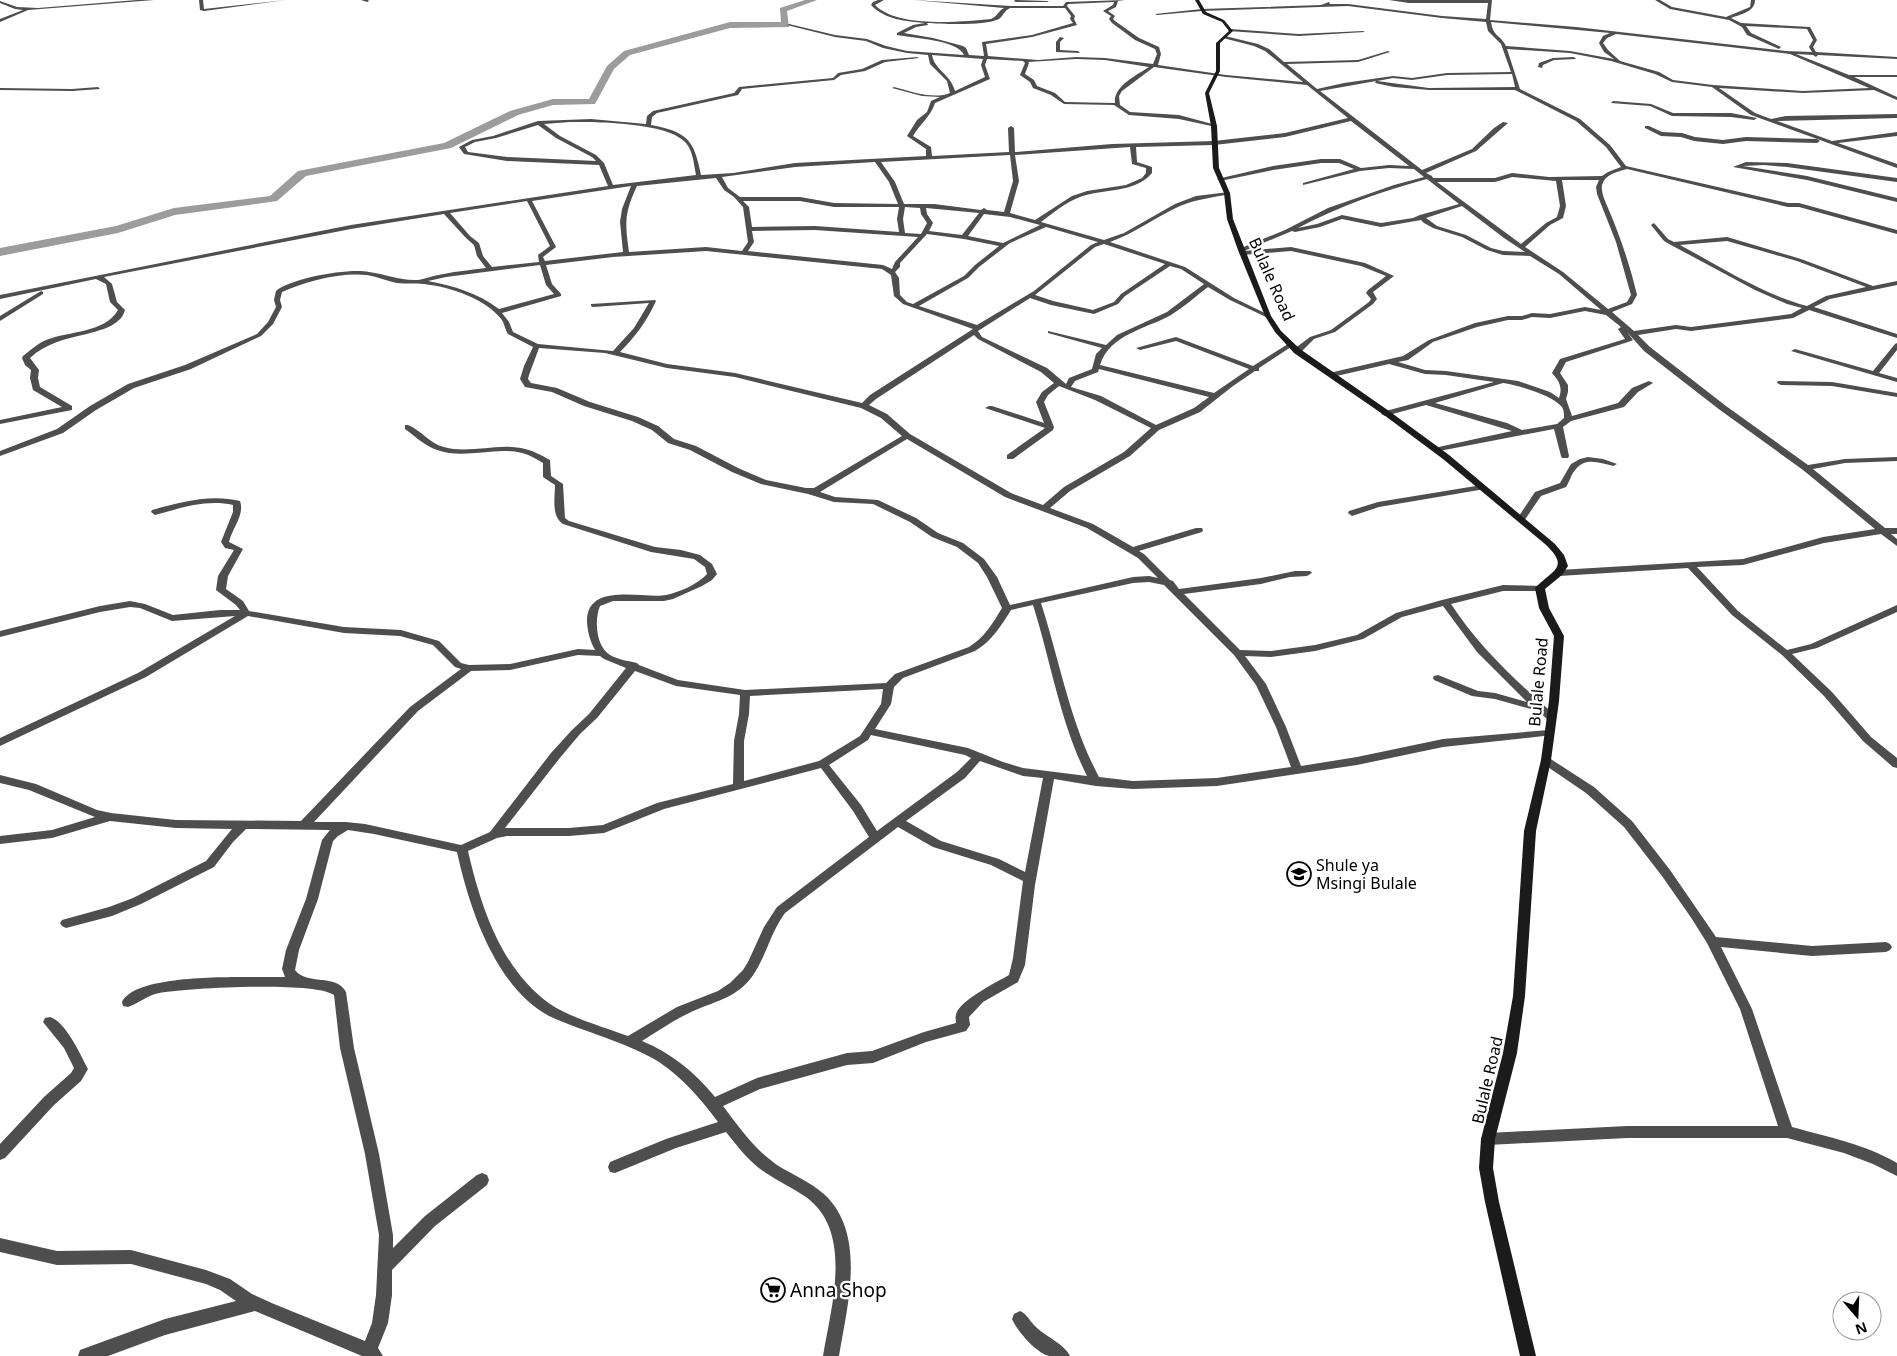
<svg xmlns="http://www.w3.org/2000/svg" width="1897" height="1356" viewBox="0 0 1897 1356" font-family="'Noto Sans',sans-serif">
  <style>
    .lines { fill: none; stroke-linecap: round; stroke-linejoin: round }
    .river { fill: #9c9c9c; fill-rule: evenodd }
    .street { fill: #4e4e4e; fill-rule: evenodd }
    .secondary { fill: #1b1b1b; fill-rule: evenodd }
    .labels { text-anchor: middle; stroke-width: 4.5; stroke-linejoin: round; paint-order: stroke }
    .street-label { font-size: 16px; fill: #000; stroke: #fff }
    .poi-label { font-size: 16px; fill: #000; stroke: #fff; text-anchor: start }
    .near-poi-label { font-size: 19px; fill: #000; stroke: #fff; text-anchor: start }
  </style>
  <rect width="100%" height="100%" fill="#fff"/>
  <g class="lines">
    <!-- river -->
    <polygon class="river" points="805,0 817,0 787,11 789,27 730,28 630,55 614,69 595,104 553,105 518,115 451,148 306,176 277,201 175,215 118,233 0,256 0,248 116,226 174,208 270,196 298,171 444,143 510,111 553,99 589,99 607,66 624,51 730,22 781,22 780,8"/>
    <!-- street -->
    <g class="street">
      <polygon points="137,0 154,0 28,10 0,22 0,19 23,10 15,9 0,3 0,1 17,7 38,8"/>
      <polygon points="199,0 203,0 204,9 286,0 204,11 200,10"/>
      <polygon points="361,0 368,0 369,1 367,2"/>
      <path d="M878,0H884L875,5C897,28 961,22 991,19C998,16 998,11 1004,8L913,0L1011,6H1063L1066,2L1125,0L1118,1L1116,7L1108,11L1115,16L1113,19L1115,21L1139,38L1159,47L1161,54L1158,65L1226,75L1303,82L1265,51L1254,46L1223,38L1225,36L1258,44L1269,49L1284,62L1358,60L1388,51L1390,52L1358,62L1287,64L1317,89L1344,83L1393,76L1412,78L1447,73L1511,72L1501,44L1488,31L1486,22L1442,18L1348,6L1202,11L1157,15L1155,14L1202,9L1321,5L1329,2L1330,4H1348L1442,16L1486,19L1488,3H1409L1389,0H1492L1490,20L1576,27L1786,51L1812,52L1809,47L1813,40L1807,29L1746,26L1751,33L1781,47L1779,49L1747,35L1742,27L1729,20L1670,9L1655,0H1660L1672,7L1726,17L1750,7L1751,0H1755C1755,12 1741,14 1731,18L1741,23L1810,27L1817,40L1813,47L1816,52L1897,57V59L1818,55L1816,57L1813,55L1796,54L1849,75H1897V77H1854L1897,97V100L1874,90L1803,93L1719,88L1755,113L1771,119L1786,116L1897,114V118L1777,121L1832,141L1897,132V136L1838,143L1897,164V168L1751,115L1712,87L1672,82L1655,74L1611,61L1570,53L1507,49L1520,89L1580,119L1610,145L1626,166L1788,203H1799L1897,230V234L1799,207H1788L1627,169C1617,172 1605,174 1602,185C1601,193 1605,201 1608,208C1620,236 1630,265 1637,295L1632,304L1612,312L1634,331L1676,325L1691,327L1791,314L1802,308L1787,304L1755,290L1671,245L1664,241L1651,225L1654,223L1668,239L1674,242L1727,237L1801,259L1873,286L1897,281V285L1830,299L1814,307L1897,334V338L1809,310L1793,318L1691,331L1676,329L1638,335L1650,347L1726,406L1808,465L1845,459L1897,457V461L1845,463L1813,469L1885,528H1897V534H1891L1897,539V546L1881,534L1824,543L1743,565L1697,567L1738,611L1787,650L1811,644L1897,605V612L1817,648L1792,654L1832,692L1871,737L1897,758V768L1893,767L1863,741L1824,696L1782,655L1732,615L1688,568L1559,576L1554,573L1559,570L1743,559L1823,537L1875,529L1803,470L1720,410L1644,351L1627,332L1633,340L1631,341L1566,362L1560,373L1568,385V392L1566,399L1572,416L1618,403L1632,388L1649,381L1653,383L1638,392L1624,407L1571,421L1563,427L1569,456L1568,458H1562L1561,456L1554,429L1434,452V448L1512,431L1426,405L1385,416L1381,414L1382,412L1494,382L1446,375L1425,374L1389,364L1332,377L1328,375L1329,373L1403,356L1429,340L1475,323L1508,316H1522L1532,313L1550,314L1585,307L1601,310L1559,274L1530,256L1503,255L1487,250L1462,237L1433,228L1424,223L1421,220L1381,227L1342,219L1320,227L1295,232L1292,231L1244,251L1291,247L1365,263L1394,276L1373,292L1377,299L1373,304L1335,332L1314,339L1300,353H1294V349L1310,337L1331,330L1369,302L1371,299L1366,293L1368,290L1386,276L1361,266L1291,251L1242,255L1239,253V249L1285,230L1328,208L1394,185L1424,177L1414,169L1389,168L1360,171L1303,185V183L1354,169L1339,163H1321L1273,170L1220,181L1217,179L1273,166L1321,159H1340L1361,168L1389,165L1409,166L1351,121L1285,137L1214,145L1136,147L1137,162L1152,167V173C1134,194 1104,188 1080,197C1066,202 1053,213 1041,222L1104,240L1124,233L1175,204L1196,196L1229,192V194C1212,198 1196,199 1180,206C1156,217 1135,233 1110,242L1185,267L1234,298L1271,316L1266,317L1230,300L1208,287C1196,296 1184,307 1171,315C1146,329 1110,334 1100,365L1214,393L1249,369L1176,341L1140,350L1136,348L1176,337L1253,366L1288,344L1294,345L1259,368V371H1255L1233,386L1200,412L1159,430L1130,456L1070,491L1050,508L1093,524L1133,547L1196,528H1202L1203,530L1202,532L1139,551L1144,554L1170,580L1173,581L1179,589L1261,578L1295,571H1310L1312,573L1307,576L1290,577L1261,584L1184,594L1240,650L1271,651L1315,645L1357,635L1396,613L1442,600L1503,585L1543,586L1545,588L1540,591H1503L1451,604C1479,647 1516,681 1555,715L1556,717L1551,720L1547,719L1538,711L1495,699L1472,696L1434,680L1433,678L1434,676L1438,675L1478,691L1495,693L1527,702L1477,652L1443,606L1402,617L1363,639L1315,651L1271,657L1245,656L1266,684L1286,727L1301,766L1357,757L1443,739L1549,730L1553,731L1554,733L1553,735L1443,747L1357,765L1217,786L1133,789L1096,786L1054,779L1035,885L1025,965L1018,982L983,1002L969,1017L970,1025L966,1031L926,1042L873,1063L847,1065L760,1089L723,1106C739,1127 755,1150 777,1165C793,1175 811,1182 825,1195C867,1235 847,1307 839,1356H823C831,1307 854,1232 806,1197C793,1188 779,1182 766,1173C750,1163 738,1147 726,1132L676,1148L615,1173L610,1172L608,1167L610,1162L666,1139L718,1122C701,1099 683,1078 659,1062C627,1042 584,1032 549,1016C495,987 469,907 457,852L374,834L348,830L338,836L333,841L318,899L299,950L295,970C307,986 336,973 346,992L354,1048L379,1154L393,1235V1248L425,1216L477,1175L482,1173L487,1175L489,1180L487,1185L435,1226L392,1270V1295L388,1323L378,1348L383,1356H362L255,1311L165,1335L108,1356H78L80,1350L165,1319L236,1301L220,1290L206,1284L131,1264L57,1265L0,1252V1238L57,1251L131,1250L206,1270L230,1279L252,1294L274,1304L365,1341L372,1323L376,1295L379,1235L365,1154L340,1048L334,995C314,981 187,988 159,993C145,996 140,1003 128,1007L123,1006L122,1002C137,971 253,978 285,977L282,969L286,950L306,899L322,840L330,830L246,829L233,842L214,867L141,904L112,916L66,928L62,926L60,923L62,920L109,907L133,898L206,861L232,829L176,828L110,821L52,838L0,844V836L52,830L95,817L29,790L0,783V775L36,784L97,810L111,813L176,820L301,821L410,707L461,669L455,667L433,645L400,636L344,633L248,616L146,677L0,746V738L138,673L235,616L172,621L140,608L130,607L100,612L0,637V631L100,606L130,601L145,604L173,615L220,610H240L236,605L216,590L218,576L234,550L225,548L221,542L233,512V505C206,499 181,508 155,515L151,512L152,510C181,502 210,494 240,501C245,515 232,528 229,542L243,549L228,576L226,589L243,601L249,611L344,627L401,630L439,641L461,663L469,665L510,664L578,649L595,650C590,641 587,630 587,620C588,582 644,599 666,595C680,592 698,584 707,574L705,567L694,559L651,552L563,524C551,516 555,498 555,485L543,477V463C536,459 530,455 522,453C494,446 465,460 437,450C425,446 415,436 405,429V425H408C421,430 430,444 444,447C469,454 496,443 521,448C532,450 541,455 550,460L551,476L563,484L565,518L569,521L655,547L681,550L700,555L712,564L717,574L712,580L702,586L673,599L664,601H613L600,606C594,620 596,647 610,655C619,660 629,661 637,663L639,665L678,680L745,690L886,683L895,674L969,647C984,638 993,623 1002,608L987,577L978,563L957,547L932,537L910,522L873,504L834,502L808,494L761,484L732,472L690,450L668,443L652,430L632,421L584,406L552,392L525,387L520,379L524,366L533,347L508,334C505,330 505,325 502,320C485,298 450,287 424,284C415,283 406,284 397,283C387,281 378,277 367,275C340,272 307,281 282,292L280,300L282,307L273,324L261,336L191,369L134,388L96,410L63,433L0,456V451L57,429L90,406L128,384L185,365L257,334L268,322L276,307L274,300L276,291C292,278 348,268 369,272C386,274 400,281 418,280C425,279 435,275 444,274C457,271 472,270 486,268L477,256L474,245L466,238L444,214L351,229L104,277L112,284L117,302L125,310C124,313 122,318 119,320C111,328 97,331 87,334C65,339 46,343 30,358L39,370L38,378L40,387L72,406V410L0,424V420L62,407L33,390L30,378L31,370L25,365L22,358L23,356C31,350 37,344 46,340C69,331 105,333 118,310L110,302L106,284L96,279L0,299V295L351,225L608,186L599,165L507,161L464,154L459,147L472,140L493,136L538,121L591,119L646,124L647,116L653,111L734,93L739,87L833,78L838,73L862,69L882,60L917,57L919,58L885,62L865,71L841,75L834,80L742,89L738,95L657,113L652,117L651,125C688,132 694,140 701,175L733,173L795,163L926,156V149L907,136L917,120L927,112L931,101L940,97L922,96L892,88L894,87C910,91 934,100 950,93L947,81L930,64L928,55L907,53L883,48L866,41L835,37L787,25L789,24L835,35L867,39L886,46L907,51L964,55C958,40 912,38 897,35V33L913,25L925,23C906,21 885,20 871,5L873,2ZM1114,2L1113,5L1103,11L1111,16L1109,19L1112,23L1135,40L1155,49L1157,54L1153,64L1105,58L1076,57L1038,60L988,56L986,44L1032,37L1077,25L1074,19L1075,16L1067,6L1068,4ZM1010,8H1065L1071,16L1070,19L1073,23L1032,35L982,42L984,56L969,55L966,48L963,46L933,38L904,33L916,27L928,25L927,23C943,24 986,26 999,19C1003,16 1004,11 1010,8ZM1491,22L1610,33L1603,36L1599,43L1604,52L1614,59L1570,51L1506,46C1501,35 1493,37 1491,22ZM1616,34L1790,54L1869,88L1803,91L1713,85L1673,80L1659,72L1620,61L1608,50L1603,43L1607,38ZM932,55L983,59L981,65L985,77L955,91C950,73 935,71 932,55ZM987,59L1023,61L1025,63L1020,75L1030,82L1033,88L1051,95L1064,104L1114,105L1129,115L1179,119L1216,127V125L1179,115L1130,112L1120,105L1119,96L1122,91L1154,67L1226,77L1307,85L1348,118L1285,133L1214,141L1112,144L1015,152L1014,128L1011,126L1008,128L1009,152L932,156L931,147L913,136C920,124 931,116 935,103L990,79L985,65ZM1076,59L1105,60L1149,67C1137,75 1113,86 1115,103L1065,102L1055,93L1037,86L1034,80L1025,74L1029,63L1028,62ZM1512,74L1515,87L1429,88L1377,81L1393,78L1412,80L1447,75ZM1376,81L1375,83L1394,87L1429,90H1515L1576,121L1606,147L1621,167L1608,172L1602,176L1549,177L1512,173L1495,178H1433L1432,176L1426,173L1476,151L1508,123L1503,122L1494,128L1472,149L1422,170L1320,91ZM570,122C596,122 668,122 686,143C693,151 694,165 696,175L613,185L604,163L596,155L560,136L544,124ZM538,125L556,138L592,157L596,161L507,157L468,152L465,147L475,142L496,138ZM1130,147L1132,164L1146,168V173L1142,178L1126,185L1087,191L1072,196L1035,220L1010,213L1019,181L1015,155ZM1010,155L1013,181L1004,212L987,210L984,208L981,210L934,204H904L895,182L881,162ZM875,162L889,182L898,204L834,203L800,197H740L728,188L722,177L795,167ZM1512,177L1556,181L1560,206L1557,217L1546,223L1521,244L1437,182H1495ZM716,178L724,190L734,197L743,207L748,242L742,251L706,247L629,252C625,222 624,214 637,186ZM1427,179L1459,204L1420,215L1413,218L1381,223L1342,215L1317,224L1298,228C1340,206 1382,191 1427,179ZM1562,180H1599L1596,187L1597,194L1616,242L1631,295L1627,302L1608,309L1563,272L1525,247L1550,225L1563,218L1566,206ZM631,186L622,209L620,222L623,252L545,261L543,257L556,247L532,201ZM527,201L550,246L538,255L539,262L492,267L483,256L479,243L470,236L450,213ZM743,201H800L834,207H899L897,219L899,232L815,226L752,227L749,207ZM1462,206L1504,238L1525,252L1503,251L1491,248L1466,235L1437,226L1426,218ZM905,207L920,208L921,214L927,223L921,234L905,233L903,219ZM926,208L979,213L962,235L929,231L933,223L927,214ZM984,214L1010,217L1040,225L1003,243L968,236ZM1046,227L1098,242L1091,245L1034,291L977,325L919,306L968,278L979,267L1010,243ZM815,230L918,237L895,262L892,269L883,265L748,251L754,242L752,231ZM927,234L964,239L999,246L975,265L964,276L913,304L907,302L900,295L899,278L895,272L900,267V263ZM1727,241L1797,261L1866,287L1826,296L1807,306C1762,294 1721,267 1680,245ZM1104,244L1165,264L1121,294L1114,302L1093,310L1053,301L1035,295L1095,247ZM706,251L882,269L891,275L894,296L903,304L973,329L870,395L862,403L735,373L667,364L620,352C635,337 647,321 656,301L655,300L591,304V306L593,307L649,303L634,328L613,351L538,344L513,332L509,322L502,313L561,296V294L552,284L546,265L613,257ZM540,265L546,285L554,294L499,309C478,293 454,286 428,281L446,277ZM1170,266L1181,269L1204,284L1167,312L1117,335L1106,345L1048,331V333L1102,348L1096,354L1092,369L1069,378L1066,384L1047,368L982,337L978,331L1030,298L1051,305L1094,314L1118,304L1125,296ZM1585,311L1606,315L1621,327L1618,329L1625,339L1560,359L1552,373C1559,381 1563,387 1559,398L1550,392L1518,381L1446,371L1425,370L1398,362L1408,360L1433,342L1477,327L1508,320H1522L1532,317L1550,318ZM974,335L978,339L1041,372L1054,383L1042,392L1036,402L1044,423L992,406H989L985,408L1045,428L1007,455V459H1013L1053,430L1054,427L1044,402L1048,395L1059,386L1095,400L1151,428L1124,452L1064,487L1043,505L1011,493L910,434L887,414L869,405L876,399ZM539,348L605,353L667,368L735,377L861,408L881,418L902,436L814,488H806L766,480L738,468L696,446L674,439L658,426L638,417L590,402L557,388L531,383L528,379L529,375ZM1099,369L1209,397L1194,408L1156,425L1101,396L1071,387L1075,381L1098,372ZM1503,383C1517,385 1553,395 1562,407C1564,410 1564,414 1564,418L1557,424L1522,430L1507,423L1435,403ZM907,439L1005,497L1087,528L1138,558L1158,578L1149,576L1133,577L1010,605L997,577L984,559L963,543L938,533L916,518L878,500L835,497L820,492ZM1149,582L1164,585L1234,655L1256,685L1276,727L1291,767L1217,778L1133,781L1099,777C1070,723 1060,662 1041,603L1133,583ZM1033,605C1051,662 1060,722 1087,776L1023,768L1003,762L968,748L875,729L891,704L894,687L903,678L975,651C992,641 1001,626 1011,610ZM578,655L600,656L604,659L626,668L589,714L572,730L551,753L490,832L461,845L365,824L346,822H314L418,711L471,671L510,670ZM635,671L676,686L740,695L739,714L734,741L733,784L657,803L603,825L569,828H505L559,759L580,734L597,718ZM883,689L881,704L860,736L819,761L744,781V741L749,714L750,696ZM871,735L965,755L971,758L957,772L877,831L861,805L829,765L868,740ZM980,761L1023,776L1043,778L1025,872L999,859L941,841L906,821L965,778ZM821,768L853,811L869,837L777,907L764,927L748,962L743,970L730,983L718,991L677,1007L628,1036C606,1028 569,1017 550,1004C501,969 481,907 468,851L497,838L507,836H569L604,833L664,809ZM898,827L933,847L991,865L1023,881L1013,958L1009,975C997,982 958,1001 956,1015C955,1018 956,1020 956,1023L924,1032L872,1051L847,1053L757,1078L715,1097C695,1072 671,1053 642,1041C658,1031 674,1020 691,1012C713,1002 736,998 751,978C766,958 770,933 785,913Z"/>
      <polygon points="1015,0 1047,1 1049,2 1016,2 1014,1"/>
      <polygon points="1230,29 1299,34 1363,31 1365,32 1299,36 1228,31"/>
      <polygon points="1060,37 1064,38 1060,42 1060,50 1078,51 1080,53 1056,52 1056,42"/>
      <polygon points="1574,57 1576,59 1554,60 1543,65 1542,68 1538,67 1539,63 1553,58"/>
      <polygon points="98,87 100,89 72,91 0,90 0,88 72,89"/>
      <polygon points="1613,101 1651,104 1673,113 1731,113 1757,118 1754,120 1731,117 1672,116 1650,106 1611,103"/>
      <polygon points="1645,126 1649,126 1662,132 1682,133 1695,137 1723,140 1746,137 1817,139 1820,141 1817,143 1746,141 1723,144 1694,141 1681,137 1661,136 1645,128"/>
      <polygon points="1746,162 1787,163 1897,178 1897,182 1787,167 1764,165 1743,166 1807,176 1897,198 1897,202 1807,180 1733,167"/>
      <polygon points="41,291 43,292 43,294 0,321 0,316"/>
      <polygon points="1897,343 1897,350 1879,373 1897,378 1897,382 1791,351 1795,349 1873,371 1895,344"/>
      <polygon points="1778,381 1832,382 1897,393 1897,397 1832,386 1781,385 1777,383"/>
      <path d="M1588,457L1603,459L1617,464L1613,466C1600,463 1586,457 1576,469C1571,474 1570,481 1566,487L1541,496L1524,521H1518L1517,519L1535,492L1560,483L1571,464L1580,459Z"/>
      <polygon points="1482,485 1486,487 1485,489 1379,507 1352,516 1348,513 1349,511 1378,502"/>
      <path d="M1546,756L1594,787L1632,821L1670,870L1716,937L1812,946L1886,942L1890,944L1892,947L1890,950L1886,952L1812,956L1721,947L1752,1009L1792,1127C1828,1137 1865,1144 1897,1163V1176L1873,1164L1844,1153L1787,1138H1627L1488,1145L1483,1143L1481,1139L1483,1135L1488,1133L1627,1126H1778L1740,1009L1707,943L1692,919L1662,876L1624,827L1586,793L1542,763L1541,760L1542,757Z"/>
      <path d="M50,1017C66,1022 80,1054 88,1069L81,1081L54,1105L5,1158L0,1160V1144L44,1097L71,1073L74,1068L64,1048L43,1022L45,1018Z"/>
      <path d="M1020,1311C1027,1314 1029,1320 1034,1325C1044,1336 1065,1344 1070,1356C1064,1356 1056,1356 1049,1356C1036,1353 1017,1331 1012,1319L1014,1314Z"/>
    </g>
    <!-- secondary -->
    <path class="secondary" d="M1195,0H1199L1206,12L1224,20L1233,31L1220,43V71L1209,93L1217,126L1219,168L1230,193L1233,219L1271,316L1281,331L1300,349L1389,411L1449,455L1555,544L1564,555L1568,566L1562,575L1545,589L1549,608L1564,636L1559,701L1551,760L1536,831L1525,996L1517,1053L1495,1139L1493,1168L1499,1202L1536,1356H1520L1485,1202L1479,1168L1481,1139L1503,1053L1513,996L1524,831L1541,760L1549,701L1554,636L1539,608L1535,588C1552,570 1571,568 1545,544L1443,459L1384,415L1294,353L1275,332L1265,316L1238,250L1227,219L1224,193L1213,168L1211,126L1205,93L1216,71V43L1229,31L1222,22L1203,14Z"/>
  </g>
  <!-- icons -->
  <defs>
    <g id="school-ring" transform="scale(1.25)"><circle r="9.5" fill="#fff" stroke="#000" stroke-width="1.5"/><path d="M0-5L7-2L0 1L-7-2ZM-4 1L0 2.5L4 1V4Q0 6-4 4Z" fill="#000"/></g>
    <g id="supermarket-ring" transform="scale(1.25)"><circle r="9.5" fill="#fff" stroke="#000" stroke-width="1.5"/><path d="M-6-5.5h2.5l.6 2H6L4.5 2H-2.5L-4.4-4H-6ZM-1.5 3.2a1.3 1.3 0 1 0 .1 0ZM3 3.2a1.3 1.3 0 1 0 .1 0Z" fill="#000"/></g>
  </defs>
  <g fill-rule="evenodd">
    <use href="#school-ring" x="1299" y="874"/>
    <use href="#supermarket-ring" x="773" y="1290"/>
  </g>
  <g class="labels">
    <!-- street labels -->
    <g class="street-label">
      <text transform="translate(1272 279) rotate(66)" y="6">Bulale Road</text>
      <text transform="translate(1538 682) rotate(-85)" y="6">Bulale Road</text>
      <text transform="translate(1487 1080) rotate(-77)" y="6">Bulale Road</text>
    </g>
    <!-- poi labels -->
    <g class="poi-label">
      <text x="1316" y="871">Shule ya<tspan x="1316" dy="18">Msingi Bulale</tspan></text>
    </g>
    <!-- near-poi labels -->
    <g class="near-poi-label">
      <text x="790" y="1297">Anna Shop</text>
    </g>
  </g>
  <!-- north arrow -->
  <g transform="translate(1857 1316) rotate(161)"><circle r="24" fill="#ffffff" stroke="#999999"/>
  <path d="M0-4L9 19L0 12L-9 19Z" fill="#000000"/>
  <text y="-8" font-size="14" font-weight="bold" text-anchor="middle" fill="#000000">N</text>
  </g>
</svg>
